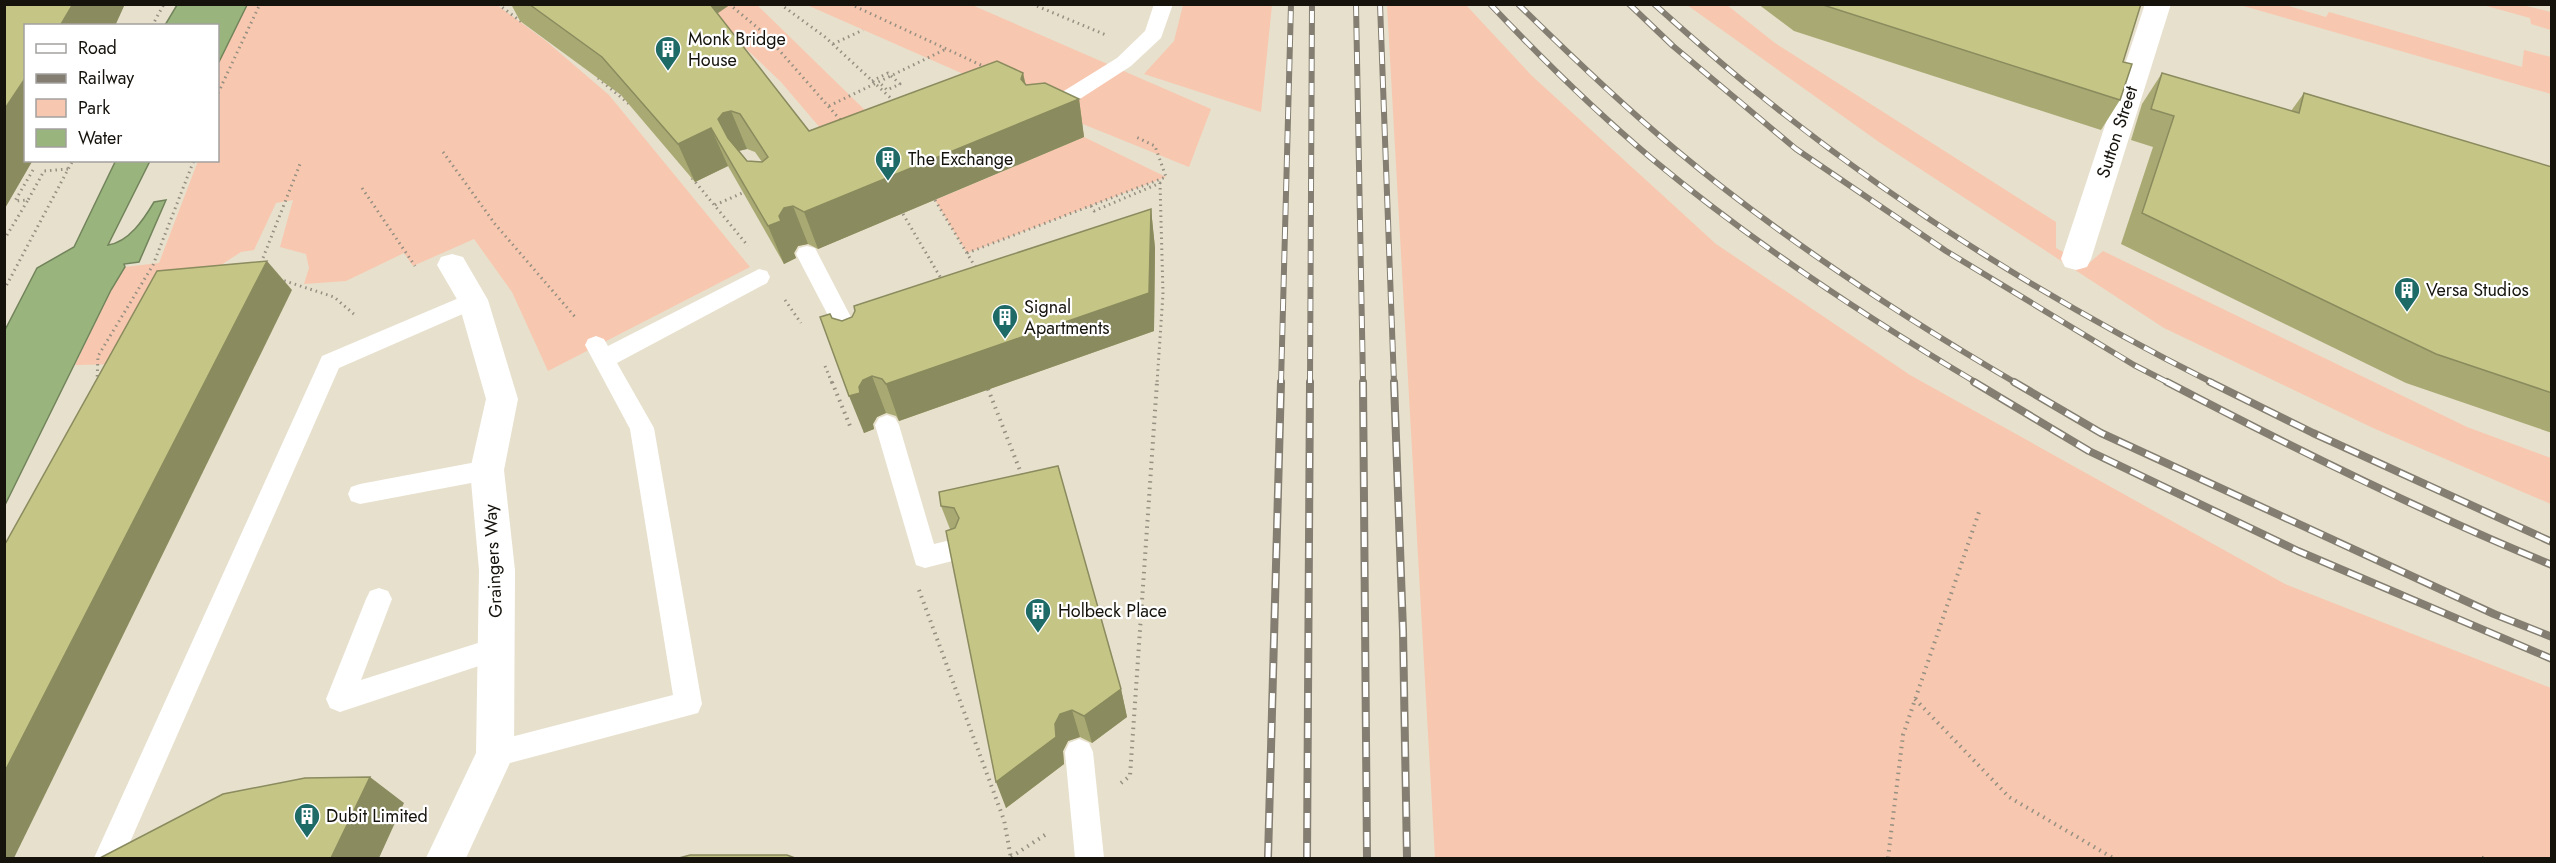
<svg xmlns="http://www.w3.org/2000/svg" width="2556" height="863" viewBox="0 0 2556 863" font-family="Jost,sans-serif">
  <style>
    .green { fill: #f8c7af }
    .water { fill: #99b47c; stroke: #72845b; stroke-width: 1.5 }
    .lines { fill: none; stroke-linecap: round; stroke-linejoin: round }
    .path-far1 { stroke: #959082; stroke-width: 3; stroke-dasharray: 1.5 4; stroke-linecap: butt }
    .path { stroke: #959082; stroke-width: 4; stroke-dasharray: 1.5 5; stroke-linecap: butt }
    .lane { fill: #fff; fill-rule: evenodd }
    .street { fill: #fff; fill-rule: evenodd }
    .rail-far1-casing { stroke: #837e71; stroke-width: 6 }
    .rail-casing { stroke: #837e71; stroke-width: 8 }
    .rail-far1 { stroke: #fff; stroke-width: 4; stroke-dasharray: 12; stroke-linecap: butt }
    .rail { stroke: #fff; stroke-width: 5; stroke-dasharray: 15; stroke-linecap: butt }
    .wall { fill: #a9aa73; fill-rule: evenodd }
    .shaded-wall { fill: #8a8b5e }
    .building { fill: #c5c686; stroke: #8a8b5e; stroke-width: 1.5; fill-rule: evenodd }
    .labels { text-anchor: middle; stroke-width: 4.5; stroke-linejoin: round; paint-order: stroke }
    .poi-label { font-size: 18px; fill: #16130d; stroke: #fff; text-anchor: start }
    .street-label { font-size: 18px; fill: #16130d; stroke: #fff }
  </style>
  <rect width="100%" height="100%" fill="#e7e0cd"/>
  <!-- green -->
  <g class="green">
    <polygon points="242,5 497,5 546,41 609,95 750,267 548,371 512,292 474,239 413,266 404,253 346,281 304,284 309,268 306,254 280,247 293,200 276,203 254,250 241,252 224,263 127,364 75,365 111,290 125,267 159,263 198,161 218,160 218,64 238,22"/>
    <polygon points="700,5 757,5 873,118 827,136 781,82"/>
    <polygon points="807,5 972,5 1211,109 1189,167 1011,95"/>
    <polygon points="1183,5 1272,5 1261,112 1144,74 1174,41"/>
    <polygon points="1387,5 1466,5 1532,76 1716,244 1910,375 2285,584 2551,688 2551,858 1435,858"/>
    <polygon points="1687,5 1727,5 1775,43 2056,222 2056,248 2087,265 2103,251 2467,427 2551,458 2551,504 2373,428 2164,328 1879,142"/>
    <polygon points="2240,5 2285,5 2326,17 2329,12 2522,67 2524,50 2551,57 2551,94"/>
    <polygon points="2483,5 2522,5 2551,12 2551,30 2531,24 2530,18"/>
    <polygon points="1084,137 1166,177 967,253 935,200"/>
  </g>
  <!-- water -->
  <g class="water">
    <polygon points="177,5 247,5 218,64 218,26 165,25"/>
    <path d="M116,160L150,161L108,245C129,242 144,219 154,202L166,200L139,262L124,264L125,267L111,290L5,505V330L37,268L74,247Z"/>
  </g>
  <g class="lines">
    <!-- path-far1 -->
    <g class="path-far1">
      <polyline points="498,4 524,24"/>
      <polyline points="729,4 764,33 843,123"/>
      <polyline points="780,4 825,37 895,102"/>
      <polyline points="850,4 985,67"/>
      <polyline points="1032,4 1106,35"/>
      <polyline points="152,26 164,4"/>
      <polyline points="833,44 863,30"/>
      <polyline points="737,45 764,33"/>
      <polyline points="598,78 629,104"/>
      <polyline points="872,81 888,73 900,84 887,90 879,82"/>
      <polyline points="218,93 260,4"/>
      <polyline points="829,106 946,49"/>
      <polyline points="443,152 495,224 576,318"/>
      <polyline points="33,170 15,201 28,200 44,171 68,169"/>
      <polyline points="692,178 748,246"/>
      <polyline points="362,188 415,266"/>
      <polyline points="935,200 977,270"/>
      <polyline points="715,205 747,191"/>
      <polyline points="1091,206 1094,211 1160,183 1163,294 1157,383"/>
      <polyline points="903,214 942,280"/>
      <polyline points="4,240 28,200"/>
      <polyline points="967,253 1166,177 1155,146 1136,137"/>
      <polyline points="261,263 300,164"/>
      <polyline points="279,279 334,297 355,315"/>
      <polyline points="4,290 73,160"/>
      <polyline points="785,300 801,323"/>
      <polyline points="825,366 832,383"/>
      <polyline points="97,382 98,356 153,265 194,160"/>
    </g>
    <!-- path -->
    <g class="path">
      <polyline points="832,382 850,426"/>
      <polyline points="988,389 1023,478"/>
      <polyline points="919,590 1004,820 1011,858"/>
      <polyline points="1915,699 2009,797 2113,858"/>
      <polyline points="1121,783 1130,776 1157,382"/>
      <polyline points="1011,857 1048,833"/>
      <polyline points="1888,858 1903,735 1980,509"/>
      <polyline points="2482,858 2488,858"/>
    </g>
    <!-- lane -->
    <g class="lane">
      <polygon points="1154,4 1173,4 1161,38 1131,66 1052,117 1038,117 1035,112 1038,107 1117,58 1145,31"/>
      <polygon points="807,246 815,248 867,348 864,354 856,357 848,354 845,348 796,254 799,248"/>
      <polygon points="759,269 767,271 770,277 767,283 617,363 654,428 702,704 698,713 495,767 485,763 481,754 485,745 495,741 673,695 630,429 585,345 588,339 596,336 604,339 608,346"/>
      <polygon points="473,292 481,294 484,300 481,306 339,368 123,858 94,858 322,356"/>
      <polygon points="887,415 895,418 899,425 934,544 955,539 964,542 968,550 964,558 925,568 916,565 875,425 879,418"/>
      <polygon points="487,460 496,463 499,470 496,477 487,480 360,504 351,501 348,494 351,487 360,484"/>
      <polygon points="379,588 388,591 392,599 361,680 497,637 506,641 510,649 506,657 340,712 330,708 326,699 366,599 370,591"/>
      <polygon points="1079,739 1089,743 1093,752 1104,858 1075,858 1065,752 1069,743"/>
    </g>
    <!-- street -->
    <g class="street">
      <polygon points="2145,4 2171,4 2091,259 2087,267 2076,270 2065,267 2061,259"/>
      <polygon points="452,254 463,257 488,300 518,399 504,470 515,570 514,754 466,858 426,858 476,753 479,570 470,470 486,399 458,301 437,265 441,257"/>
    </g>
    <!-- rail-far1 casing -->
    <g class="rail-far1-casing">
      <g id="rail-far1">
        <polyline points="1356,4 1363,383"/>
        <polyline points="1380,4 1394,383"/>
        <path d="M1490,4C1541,58 1594,110 1651,158C1752,242 1864,316 1977,383"/>
        <path d="M1518,4C1569,54 1620,103 1675,149C1780,237 1898,314 2016,383"/>
        <polyline points="1629,4 1673,46 1796,149 1946,251 2134,365 2169,383"/>
        <path d="M1654,4C1687,33 1720,63 1754,90C1894,204 2051,302 2213,383"/>
        <polyline points="1281,383 1291,4"/>
        <polyline points="1310,383 1312,4"/>
      </g>
    </g>
    <!-- rail casing -->
    <g class="rail-casing">
      <g id="rail">
        <polyline points="1363,382 1367,858"/>
        <polyline points="1394,382 1403,631 1407,858"/>
        <polyline points="1974,382 2089,451 2298,551 2552,659"/>
        <polyline points="2014,382 2101,433 2494,614 2552,637"/>
        <path d="M2167,382C2293,448 2420,511 2552,565"/>
        <polyline points="2210,382 2313,433 2552,542"/>
        <polyline points="1268,858 1281,382"/>
        <polyline points="1307,858 1310,382"/>
      </g>
    </g>
    <!-- rail-far1 -->
    <use href="#rail-far1" class="rail-far1"/>
    <!-- rail -->
    <use href="#rail" class="rail"/>
  </g>
  <!-- wall -->
  <g class="wall">
    <path d="M511,4H731L717,14L809,131L1023,73L1026,85L1079,99L1084,137L818,249L808,244L798,246L794,253L796,258L784,264L728,166L695,182L621,95L520,21ZM747,149L755,152L762,162L747,161L739,151Z"/>
    <polygon points="1758,4 2141,4 2123,62 2120,100 2101,130 1794,31"/>
    <polygon points="2162,73 2291,111 2304,93 2552,167 2552,433 2406,383 2121,244 2153,147 2131,140 2142,104"/>
    <polygon points="1151,209 1155,248 1154,331 899,421 896,416 886,413 877,417 873,424 874,429 864,433 832,318 842,321"/>
    <polygon points="939,492 1121,689 1127,717 1092,743 1080,737 1068,741 1063,751 1064,764 1006,808 950,529 941,506"/>
  </g>
  <!-- shaded-wall -->
  <g class="shaded-wall">
    <polygon points="73,4 125,4 115,26 60,26"/>
    <polygon points="701,4 731,4 707,20"/>
    <polygon points="1023,73 1030,111 1021,79"/>
    <polygon points="26,77 26,160 33,160 4,210 4,110"/>
    <polygon points="1079,99 1084,137 818,249 804,212"/>
    <polygon points="731,111 747,149 738,151 734,157 718,119 723,113"/>
    <polygon points="711,128 728,166 695,182 678,144"/>
    <polygon points="793,206 808,244 798,246 794,253 796,258 784,264 768,226 779,216 784,208"/>
    <polygon points="1151,209 1155,248 1154,331 899,421 886,384"/>
    <polygon points="267,261 292,290 14,858 4,858 4,773"/>
    <polygon points="872,376 886,413 877,417 873,424 874,429 864,433 849,396 863,380"/>
    <polygon points="1121,689 1127,717 1092,743 1084,716"/>
    <polygon points="1072,710 1080,737 1068,741 1063,751 1064,764 1006,808 996,782 1055,724 1060,714"/>
    <polygon points="370,777 404,803 379,858 331,858"/>
  </g>
  <!-- building -->
  <g class="building">
    <polygon points="4,4 73,4 60,26 26,26 26,77 4,110"/>
    <path d="M529,4H710L809,131L997,61L1023,73L1021,79L1026,85L1045,83L1079,99L804,212L793,206L784,208L779,216L781,221L768,226L711,128L678,144L602,57ZM731,111L740,114L768,157L762,162L747,161L728,138L718,119L723,113Z"/>
    <polygon points="1820,4 2141,4 2123,62 2132,64 2120,100"/>
    <polygon points="2162,73 2299,113 2304,93 2552,167 2552,393 2436,354 2142,213 2174,116 2151,109"/>
    <polygon points="1151,209 1149,293 886,384 882,379 872,376 863,380 859,387 860,393 849,396 820,317 830,314 832,318 842,321 852,317 855,311 854,306"/>
    <polygon points="267,261 4,773 4,546 157,271"/>
    <polygon points="1058,466 1121,689 1084,716 1072,710 1060,714 1055,724 1056,737 996,782 946,531 955,528 959,518 954,508 941,506 939,492"/>
    <polygon points="370,777 331,858 100,858 223,794 305,778"/>
    <polygon points="690,855 787,855 795,858 679,858"/>
  </g>
  <!-- icons -->
  <defs>
    <g id="building-pin" transform="scale(1.35)"><path d="M0 17L-7.5 6A9.5 9.5 0 1 1 7.5 6Z" fill="#1e6a67" stroke="#fff"/><path d="M-4-6H4V6H1V3H-1V6H-4ZM-2.5-4.3h1.7v1.8h-1.7ZM.8-4.3h1.7v1.8H.8ZM-2.5-1h1.7V.8h-1.7ZM.8-1h1.7V.8H.8Z" fill="#fff"/></g>
  </defs>
  <g fill-rule="evenodd">
    <use href="#building-pin" x="668" y="49"/>
    <use href="#building-pin" x="888" y="159"/>
    <use href="#building-pin" x="2407" y="290"/>
    <use href="#building-pin" x="1005" y="317"/>
    <use href="#building-pin" x="1038" y="611"/>
    <use href="#building-pin" x="307" y="816"/>
  </g>
  <g class="labels">
    <!-- poi labels -->
    <g class="poi-label">
      <text x="688" y="45">Monk Bridge<tspan x="688" dy="21">House</tspan></text>
      <text x="908" y="165">The Exchange</text>
      <text x="2426" y="296">Versa Studios</text>
      <text x="1024" y="313">Signal<tspan x="1024" dy="21">Apartments</tspan></text>
      <text x="1058" y="617">Holbeck Place</text>
      <text x="326" y="822">Dubit Limited</text>
    </g>
    <!-- street labels -->
    <g class="street-label">
      <text transform="translate(2117 132) rotate(-72)" y="6">Sutton Street</text>
      <text transform="translate(493 561) rotate(-93)" y="6">Graingers Way</text>
    </g>
  </g>
  <!-- border -->
  <rect width="2556" height="863" fill="none" stroke="#16130d" stroke-width="12"/>
  <!-- legend -->
  <rect x="24" y="24" width="195" height="138" fill="#ffffff" stroke="#a2a19e" stroke-width="1.5"/>
  <rect x="36" y="44" width="30" height="9" fill="#ffffff" stroke="#a2a19e" stroke-width="1.5"/>
  <text x="78" y="54" font-size="18" fill="#16130d">Road</text>
  <rect x="36" y="74" width="30" height="9" fill="#837e71" stroke="#a2a19e" stroke-width="1.5"/>
  <text x="78" y="84" font-size="18" fill="#16130d">Railway</text>
  <rect x="36" y="99" width="30" height="18" fill="#f8c7af" stroke="#a2a19e" stroke-width="1.5"/>
  <text x="78" y="114" font-size="18" fill="#16130d">Park</text>
  <rect x="36" y="129" width="30" height="18" fill="#99b47c" stroke="#a2a19e" stroke-width="1.5"/>
  <text x="78" y="144" font-size="18" fill="#16130d">Water</text>
</svg>
